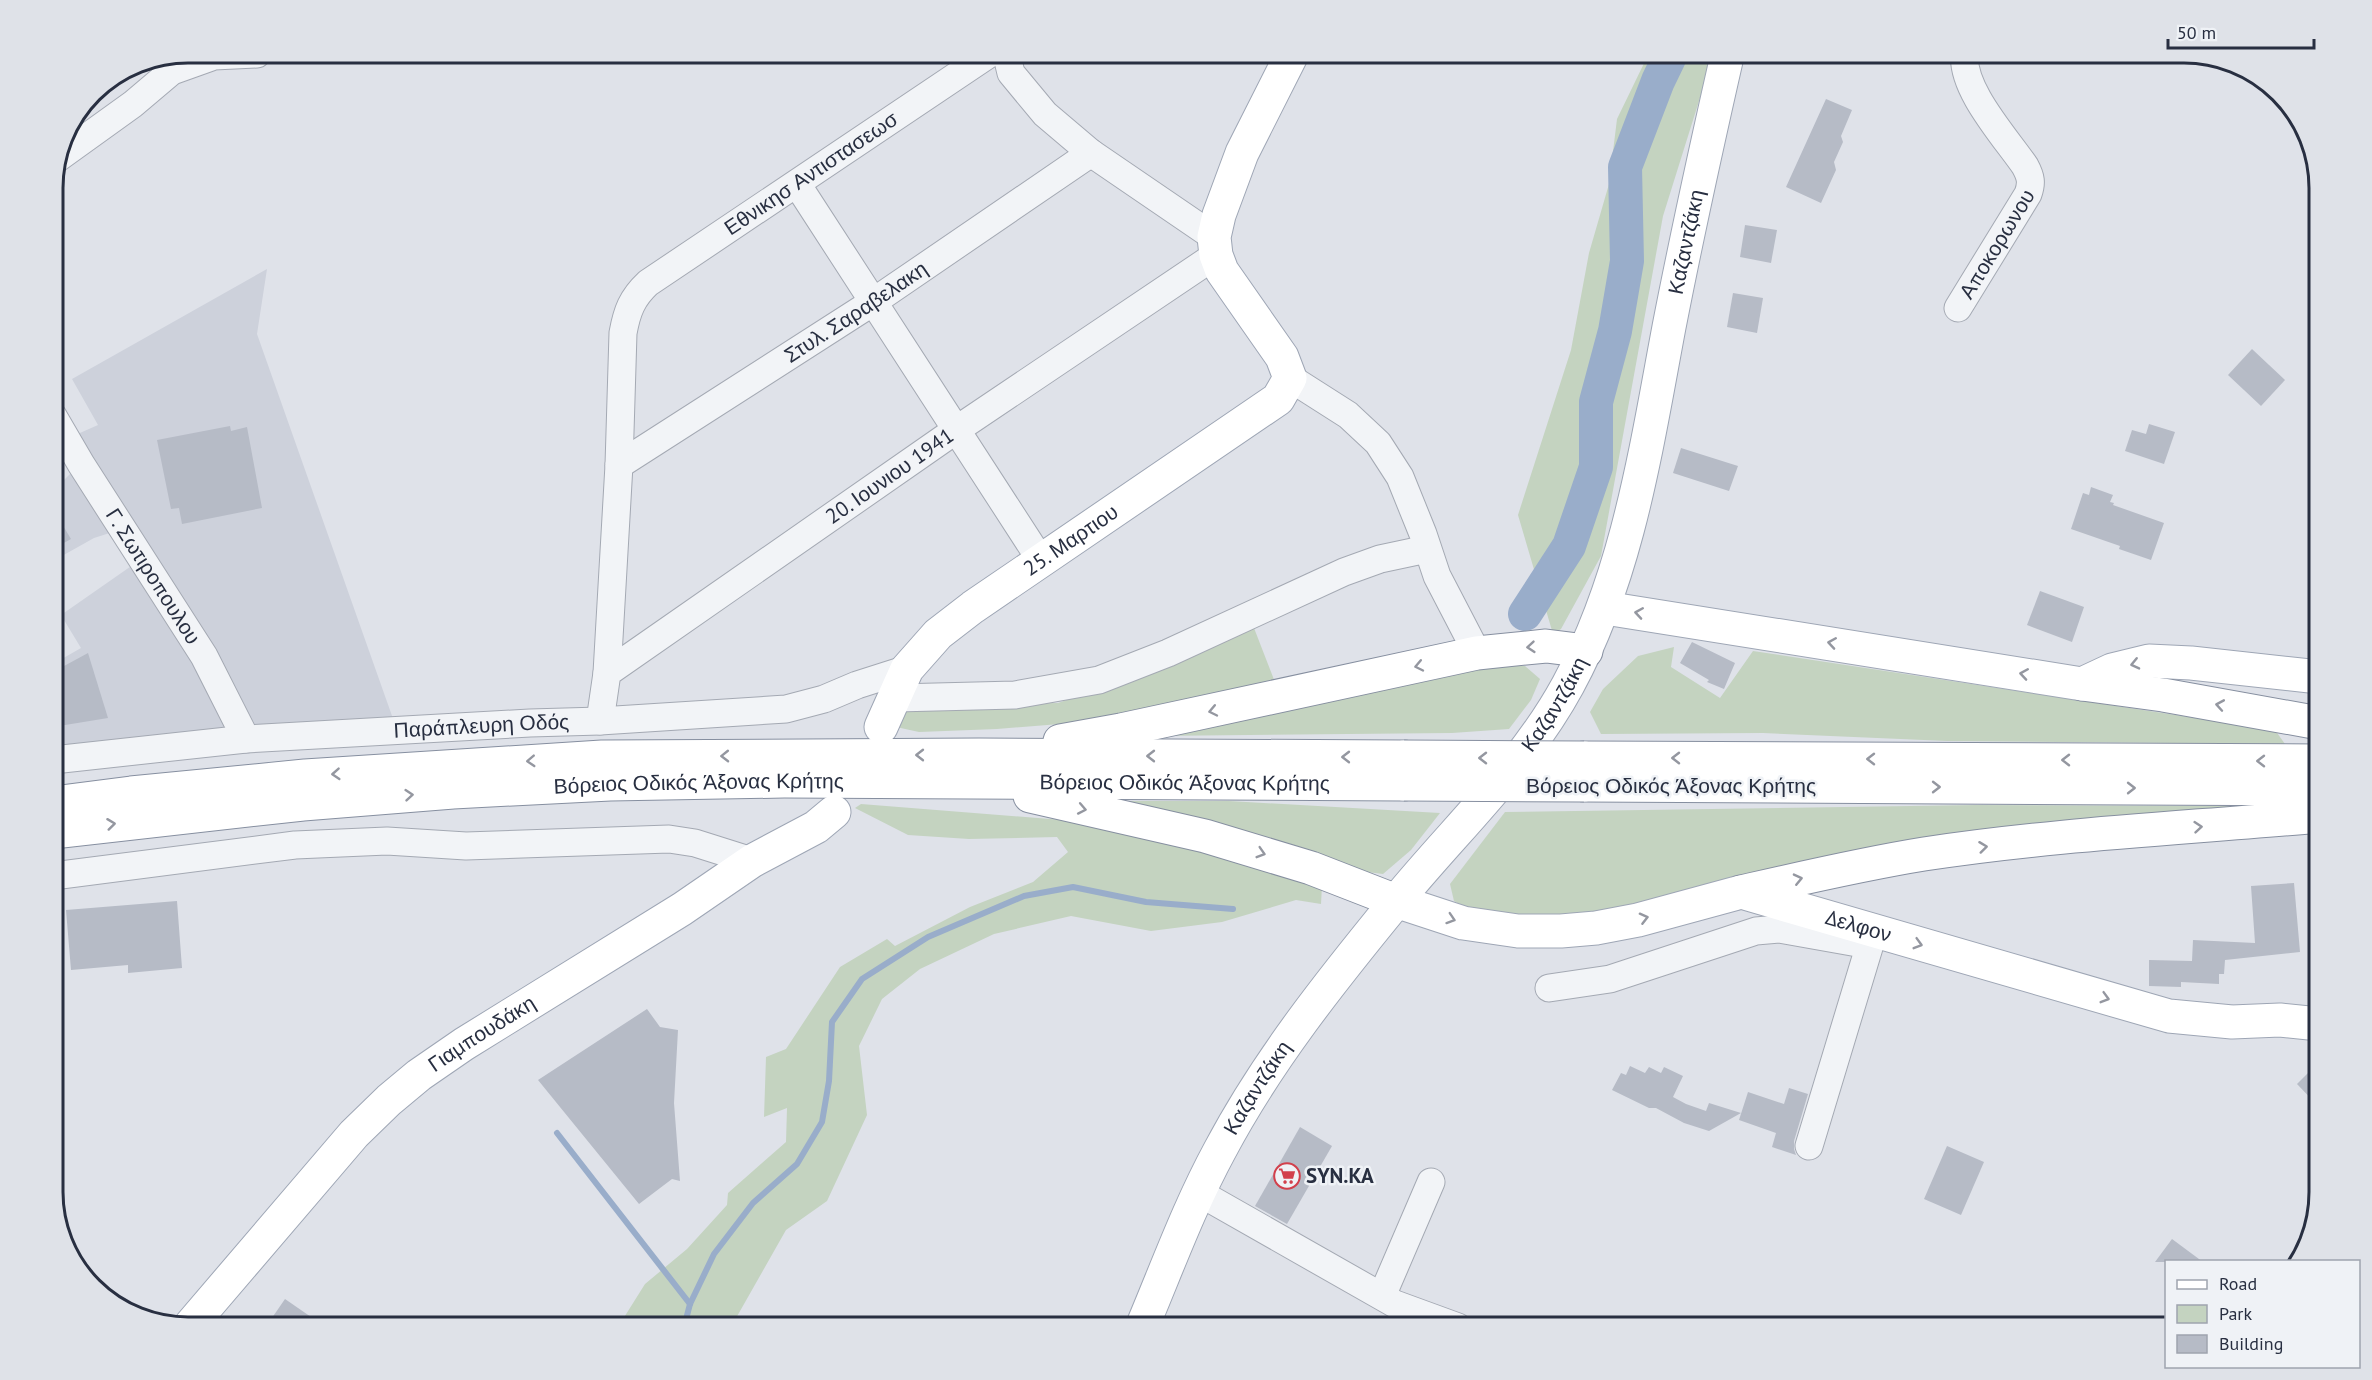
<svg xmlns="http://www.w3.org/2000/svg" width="2372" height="1380" viewBox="0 0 2372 1380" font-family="'PT Sans',sans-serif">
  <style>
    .built { fill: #cdd1db }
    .green { fill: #c4d3c0 }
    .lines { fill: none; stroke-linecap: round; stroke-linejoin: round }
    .stream { stroke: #99adca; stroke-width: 6 }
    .river { stroke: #99adca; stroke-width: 34 }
    .building { fill: #b6bbc6 }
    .minor-casing { stroke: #a4a9b3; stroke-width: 29 }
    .major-casing { stroke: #9ea6b5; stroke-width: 35 }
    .highway-casing { stroke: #868fa0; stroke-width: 35 }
    .minor { stroke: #f2f4f7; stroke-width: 27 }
    .major { stroke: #fff; stroke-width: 33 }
    .highway { stroke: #fff; stroke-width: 33 }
    .highway-bridge-casing { stroke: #868fa0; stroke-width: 35; stroke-linecap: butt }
    .highway-bridge { stroke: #fff; stroke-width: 33 }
    .oneway { stroke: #9497a0 }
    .labels { text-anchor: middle; stroke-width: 5; stroke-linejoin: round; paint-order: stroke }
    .street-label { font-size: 21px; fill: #282f41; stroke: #eff2f6 }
    .poi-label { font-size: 21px; font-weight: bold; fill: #282f41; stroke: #eff2f6; text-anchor: start }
    .rim { fill: none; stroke: #282f41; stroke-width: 3 }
  </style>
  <rect width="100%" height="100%" fill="#dfe2e9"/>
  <!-- built -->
  <polygon class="built" points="267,269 257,334 397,730 53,760 53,664 81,648 61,615 137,562 119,530 94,538 53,561 53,491 80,464 64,440 98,425 72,379"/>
  <!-- green -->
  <g class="green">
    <polygon points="1649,53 1714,53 1663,216 1601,556 1561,629 1553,634 1518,515 1571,350 1589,253 1609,184 1617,119"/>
    <polygon points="1254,628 1278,690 1123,719 997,729 919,732 896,727 909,706 1058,703 1171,664"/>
    <polygon points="1674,647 1671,667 1720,698 1753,651 2275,730 2285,744 1947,741 1763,733 1601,734 1590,712 1603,689 1638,656"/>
    <polygon points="1483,665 1525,666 1540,679 1531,700 1509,729 1452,733 1155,736"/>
    <polygon points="1113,801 1229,801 1440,813 1411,850 1383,874 1367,872"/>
    <polygon points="861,804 1126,825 1322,886 1321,904 1296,900 1222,922 1151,931 1071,916 994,934 920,969 882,999 859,1046 867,1115 827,1201 786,1230 731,1327 618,1327 645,1284 687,1249 727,1205 728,1193 786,1142 787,1108 764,1117 766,1057 786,1049 840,967 887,939 895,946 970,907 1033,882 1068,852 1057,837 969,839 908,835 855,808"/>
    <polygon points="1976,805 2237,806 1671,902 1563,917 1474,912 1454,901 1450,884 1505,812"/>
  </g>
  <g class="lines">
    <!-- stream -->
    <g class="stream">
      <polyline points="557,1133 690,1304"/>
      <polyline points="684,1327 690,1304 714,1254 753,1203 797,1164 822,1122 829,1081 832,1022 862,979 928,937 1024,896 1073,887 1146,902 1233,909"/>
    </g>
    <!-- river -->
    <polyline class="river" points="1525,614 1569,546 1596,467 1596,402 1615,331 1627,261 1625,167 1658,81 1672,52"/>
  </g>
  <!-- building -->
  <g class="building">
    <polygon points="1826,99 1852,110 1841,136 1843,142 1834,162 1836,170 1821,203 1786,187"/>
    <polygon points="1745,225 1777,230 1771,263 1740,257"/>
    <polygon points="1733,293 1763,298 1757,333 1727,327"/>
    <polygon points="2252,349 2285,380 2261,406 2228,375"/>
    <polygon points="2149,424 2175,432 2164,464 2125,451 2132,430 2146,434"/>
    <polygon points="230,426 231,431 247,427 262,508 182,524 179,508 171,509 157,440"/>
    <polygon points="1681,448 1738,466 1729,491 1673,473"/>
    <polygon points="2091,487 2113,495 2110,502 2114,503 2113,505 2164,523 2151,560 2119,549 2120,546 2071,529 2083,493 2089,495"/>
    <polygon points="53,509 71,539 53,549"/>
    <polygon points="2040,591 2084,607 2072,642 2027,625"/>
    <polygon points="1692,642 1735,663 1724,689 1707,682 1709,680 1680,663"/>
    <polygon points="88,653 108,718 53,727 53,672"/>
    <polygon points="2294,883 2300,952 2225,960 2224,974 2219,974 2219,984 2181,982 2181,987 2149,986 2149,960 2192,961 2193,940 2255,943 2251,886"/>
    <polygon points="177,901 182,968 128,973 128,965 71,970 66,910"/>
    <polygon points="647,1009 660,1027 678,1030 674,1103 680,1181 672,1179 639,1204 538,1080"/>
    <polygon points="2319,1062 2319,1107 2297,1084"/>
    <polygon points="1630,1066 1645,1073 1649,1067 1661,1073 1664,1067 1683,1076 1673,1097 1686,1104 1706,1111 1709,1103 1741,1113 1709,1131 1684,1123 1656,1108 1649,1108 1612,1090 1621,1073 1626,1075"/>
    <polygon points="1789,1088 1808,1094 1794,1141 1794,1149 1796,1155 1772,1147 1776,1133 1739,1120 1748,1092 1784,1104"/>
    <polygon points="1300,1127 1332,1146 1287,1224 1255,1206"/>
    <polygon points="1947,1146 1984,1162 1961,1215 1924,1199"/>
    <polygon points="2172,1239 2203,1262 2155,1262"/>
    <polygon points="285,1299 327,1328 265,1328"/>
  </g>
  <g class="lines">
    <!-- minor casing -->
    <g class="minor-casing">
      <g id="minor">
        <polyline points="1006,52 1011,73 1045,114 1091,153 1214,237"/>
        <polyline points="58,158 133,104 172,71 214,56 257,54"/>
        <polyline points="797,184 1042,562"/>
        <path id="s1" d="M1958,308L2028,194C2032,183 2031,177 2025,166C2006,138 1959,87 1965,52"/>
        <polyline points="1290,378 1348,415 1378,443 1400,477 1423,534 1437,576 1477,653"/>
        <path id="s2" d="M53,416L81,464L204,656L246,739"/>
        <path id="s3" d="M619,465L873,302L1091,153"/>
        <path id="s4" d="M607,673L619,465L623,333C627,311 632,298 648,283L992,52"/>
        <polyline points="896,698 1015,695 1099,680 1168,653 1344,572 1380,559 1427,549"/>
        <path id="s5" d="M600,721L607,673L956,430L1216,255"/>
        <path id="s6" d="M53,760L246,739L530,723L600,721L786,709L824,699L857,685L907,669"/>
        <polyline points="53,876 295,845 387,841 466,846 669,839 695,843 752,861"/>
        <polyline points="1549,988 1610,979 1756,931 1779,929 1869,945"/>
        <polyline points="1809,1146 1874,931"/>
        <polyline points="1198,1192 1395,1304 1458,1327"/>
        <polyline points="1382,1296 1431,1182"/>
      </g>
    </g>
    <!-- major casing -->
    <g class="major-casing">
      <g id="major">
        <polyline points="1605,608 2082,684 2112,670 2149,661 2191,663 2319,677"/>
        <path id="s7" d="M881,727L907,669L938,634L973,607L1278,399L1290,378L1282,357L1222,271L1216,255L1214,237L1219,215L1242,153L1293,52"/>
        <path id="s8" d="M1396,901L1463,923L1518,931H1561L1596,928L1638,920L1741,892L2169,1016L2232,1022L2280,1020L2319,1024"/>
        <path id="s9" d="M189,1327L354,1134L389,1100L419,1075L464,1044L682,909L752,861L816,827L834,812"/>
        <path id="s10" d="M1142,1327C1167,1268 1189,1207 1220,1150C1267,1061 1331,981 1394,904C1453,831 1523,768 1568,685C1628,574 1646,449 1669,327C1687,235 1707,144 1728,52"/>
      </g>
    </g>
    <!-- highway casing -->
    <g class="highway-casing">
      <g id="highway">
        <polyline points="2082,684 2163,695 2319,723"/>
        <polyline points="1060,741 1121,730 1477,653 1546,646 1586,651"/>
        <polyline points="1584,758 2319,761"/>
        <polyline points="1584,785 2319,789"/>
        <polyline points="1030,796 1205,836 1311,868 1396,901"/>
        <polyline points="53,803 131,793 305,776 602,757 979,755 1404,757"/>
        <path id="s11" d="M53,832L303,804L453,792L610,784L784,781L1404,784"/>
        <path d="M1741,892C1802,878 1862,864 1924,854C2055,834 2188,828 2319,816"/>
      </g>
    </g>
    <!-- minor -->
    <use href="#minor" class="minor"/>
    <!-- major -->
    <use href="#major" class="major"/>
    <!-- highway -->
    <use href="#highway" class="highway"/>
    <!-- highway-bridge casing -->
    <g class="highway-bridge-casing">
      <g id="highway-bridge">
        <polyline points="1404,757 1584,758"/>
        <polyline points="1404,784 1584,785"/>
      </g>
    </g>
    <!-- highway-bridge -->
    <use href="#highway-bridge" class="highway-bridge"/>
  </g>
  <!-- one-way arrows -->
  <defs><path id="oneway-chevron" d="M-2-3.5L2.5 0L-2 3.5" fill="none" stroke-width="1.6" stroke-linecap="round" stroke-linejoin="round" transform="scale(1.5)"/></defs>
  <g class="oneway">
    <use href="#oneway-chevron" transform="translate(1639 613) rotate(-171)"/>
    <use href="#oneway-chevron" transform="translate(1832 643) rotate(-171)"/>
    <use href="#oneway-chevron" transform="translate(1531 647) rotate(175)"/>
    <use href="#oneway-chevron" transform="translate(2135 664) rotate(167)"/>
    <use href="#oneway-chevron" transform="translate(1419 666) rotate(168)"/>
    <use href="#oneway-chevron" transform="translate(2024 674) rotate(-171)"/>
    <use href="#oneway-chevron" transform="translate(2220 705) rotate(-170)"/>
    <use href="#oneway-chevron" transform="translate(1213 711) rotate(168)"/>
    <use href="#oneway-chevron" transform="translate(920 755) rotate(180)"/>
    <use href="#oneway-chevron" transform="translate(725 756) rotate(179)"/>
    <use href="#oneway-chevron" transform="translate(1151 756) rotate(-180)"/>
    <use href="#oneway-chevron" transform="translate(1346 757) rotate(-180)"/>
    <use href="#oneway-chevron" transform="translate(1483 758) rotate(-180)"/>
    <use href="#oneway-chevron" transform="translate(1676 758) rotate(-180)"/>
    <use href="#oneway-chevron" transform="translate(1871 759) rotate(-180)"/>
    <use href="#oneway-chevron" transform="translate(2066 760) rotate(-180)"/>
    <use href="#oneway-chevron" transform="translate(531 761) rotate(177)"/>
    <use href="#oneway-chevron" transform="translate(2261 761) rotate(-180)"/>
    <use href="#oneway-chevron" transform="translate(336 774) rotate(176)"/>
    <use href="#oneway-chevron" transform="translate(1936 787)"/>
    <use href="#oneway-chevron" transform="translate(2131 788)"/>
    <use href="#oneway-chevron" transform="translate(409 795) rotate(-5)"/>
    <use href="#oneway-chevron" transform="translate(1082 809) rotate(11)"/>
    <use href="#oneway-chevron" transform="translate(111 824) rotate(-7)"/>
    <use href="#oneway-chevron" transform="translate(2198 827) rotate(-5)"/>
    <use href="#oneway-chevron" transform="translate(1983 847) rotate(-7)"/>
    <use href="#oneway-chevron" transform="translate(1261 853) rotate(17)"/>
    <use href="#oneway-chevron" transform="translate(1798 879) rotate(-13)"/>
    <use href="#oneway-chevron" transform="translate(1644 918) rotate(-14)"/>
    <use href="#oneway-chevron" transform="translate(1451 919) rotate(18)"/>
    <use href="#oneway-chevron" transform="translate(1918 944) rotate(16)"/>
    <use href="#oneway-chevron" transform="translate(2105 998) rotate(16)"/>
  </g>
  <!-- icons -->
  <defs>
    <g id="supermarket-ring" transform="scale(1.35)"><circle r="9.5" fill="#eff2f6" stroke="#d2404c" stroke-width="1.5"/><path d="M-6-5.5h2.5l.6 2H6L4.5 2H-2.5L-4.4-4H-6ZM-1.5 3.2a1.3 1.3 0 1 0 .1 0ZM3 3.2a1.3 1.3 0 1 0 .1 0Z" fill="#d2404c"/></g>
  </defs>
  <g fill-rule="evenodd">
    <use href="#supermarket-ring" x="1287" y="1176"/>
  </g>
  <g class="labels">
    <!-- street labels -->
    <g class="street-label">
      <text dy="7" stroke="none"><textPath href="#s4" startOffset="594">Εθνικησ Αντιστασεωσ</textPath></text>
      <text dy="7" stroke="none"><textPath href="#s10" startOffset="1236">Καζαντζάκη</textPath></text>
      <text dy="7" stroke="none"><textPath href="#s1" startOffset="75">Αποκορωνου</textPath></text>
      <text dy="7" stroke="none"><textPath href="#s3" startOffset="282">Στυλ. Σαραβελακη</textPath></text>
      <text dy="7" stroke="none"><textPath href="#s5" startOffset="393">20. Ιουνιου 1941</textPath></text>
      <text dy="7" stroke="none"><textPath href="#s7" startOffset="273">25. Μαρτιου</textPath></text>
      <text dy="7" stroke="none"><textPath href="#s2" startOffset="189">Γ. Σωτιροπουλου</textPath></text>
      <text dy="7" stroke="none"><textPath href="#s10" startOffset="752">Καζαντζάκη</textPath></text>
      <text dy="7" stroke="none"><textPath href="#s6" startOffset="430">Παράπλευρη Οδός</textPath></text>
      <text dy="7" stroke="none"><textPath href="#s11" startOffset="1134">Βόρειος Οδικός Άξονας Κρήτης</textPath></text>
      <text dy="7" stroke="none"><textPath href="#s11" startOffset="648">Βόρειος Οδικός Άξονας Κρήτης</textPath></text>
      <text x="1671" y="793">Βόρειος Οδικός Άξονας Κρήτης</text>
      <text dy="7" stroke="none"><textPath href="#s8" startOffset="476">Δελφον</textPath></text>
      <text dy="7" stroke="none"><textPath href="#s9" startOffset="417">Γιαμπουδάκη</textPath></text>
      <text dy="7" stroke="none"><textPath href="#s10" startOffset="266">Καζαντζάκη</textPath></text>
    </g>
    <!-- poi labels -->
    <g class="poi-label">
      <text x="1306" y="1183">SYN.KA</text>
    </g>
  </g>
  <!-- crop -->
  <path d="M0 0H2372V1380H0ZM188 63H2184A125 125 0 0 1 2309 188V1192A125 125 0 0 1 2184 1317H188A125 125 0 0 1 63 1192V188A125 125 0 0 1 188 63Z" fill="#dfe2e8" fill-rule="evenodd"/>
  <path class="rim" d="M188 63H2184A125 125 0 0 1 2309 188V1192A125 125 0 0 1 2184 1317H188A125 125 0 0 1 63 1192V188A125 125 0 0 1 188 63Z"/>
  <!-- legend -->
  <rect x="2165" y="1260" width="195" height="108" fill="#eff2f6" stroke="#9fa4ae" stroke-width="1.5"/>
  <rect x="2177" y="1280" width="30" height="9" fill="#ffffff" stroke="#9fa4ae" stroke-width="1.5"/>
  <text x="2219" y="1290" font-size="18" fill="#282f41">Road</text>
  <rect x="2177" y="1305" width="30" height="18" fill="#c4d3c0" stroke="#9fa4ae" stroke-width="1.5"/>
  <text x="2219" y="1320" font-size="18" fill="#282f41">Park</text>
  <rect x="2177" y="1335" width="30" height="18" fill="#b6bbc6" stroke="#9fa4ae" stroke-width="1.5"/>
  <text x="2219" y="1350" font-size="18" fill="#282f41">Building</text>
  <!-- scale -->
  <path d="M2168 39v9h146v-9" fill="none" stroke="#282f41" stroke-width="3"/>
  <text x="2177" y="39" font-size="18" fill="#282f41" stroke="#eff2f6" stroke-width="4.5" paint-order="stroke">50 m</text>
</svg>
